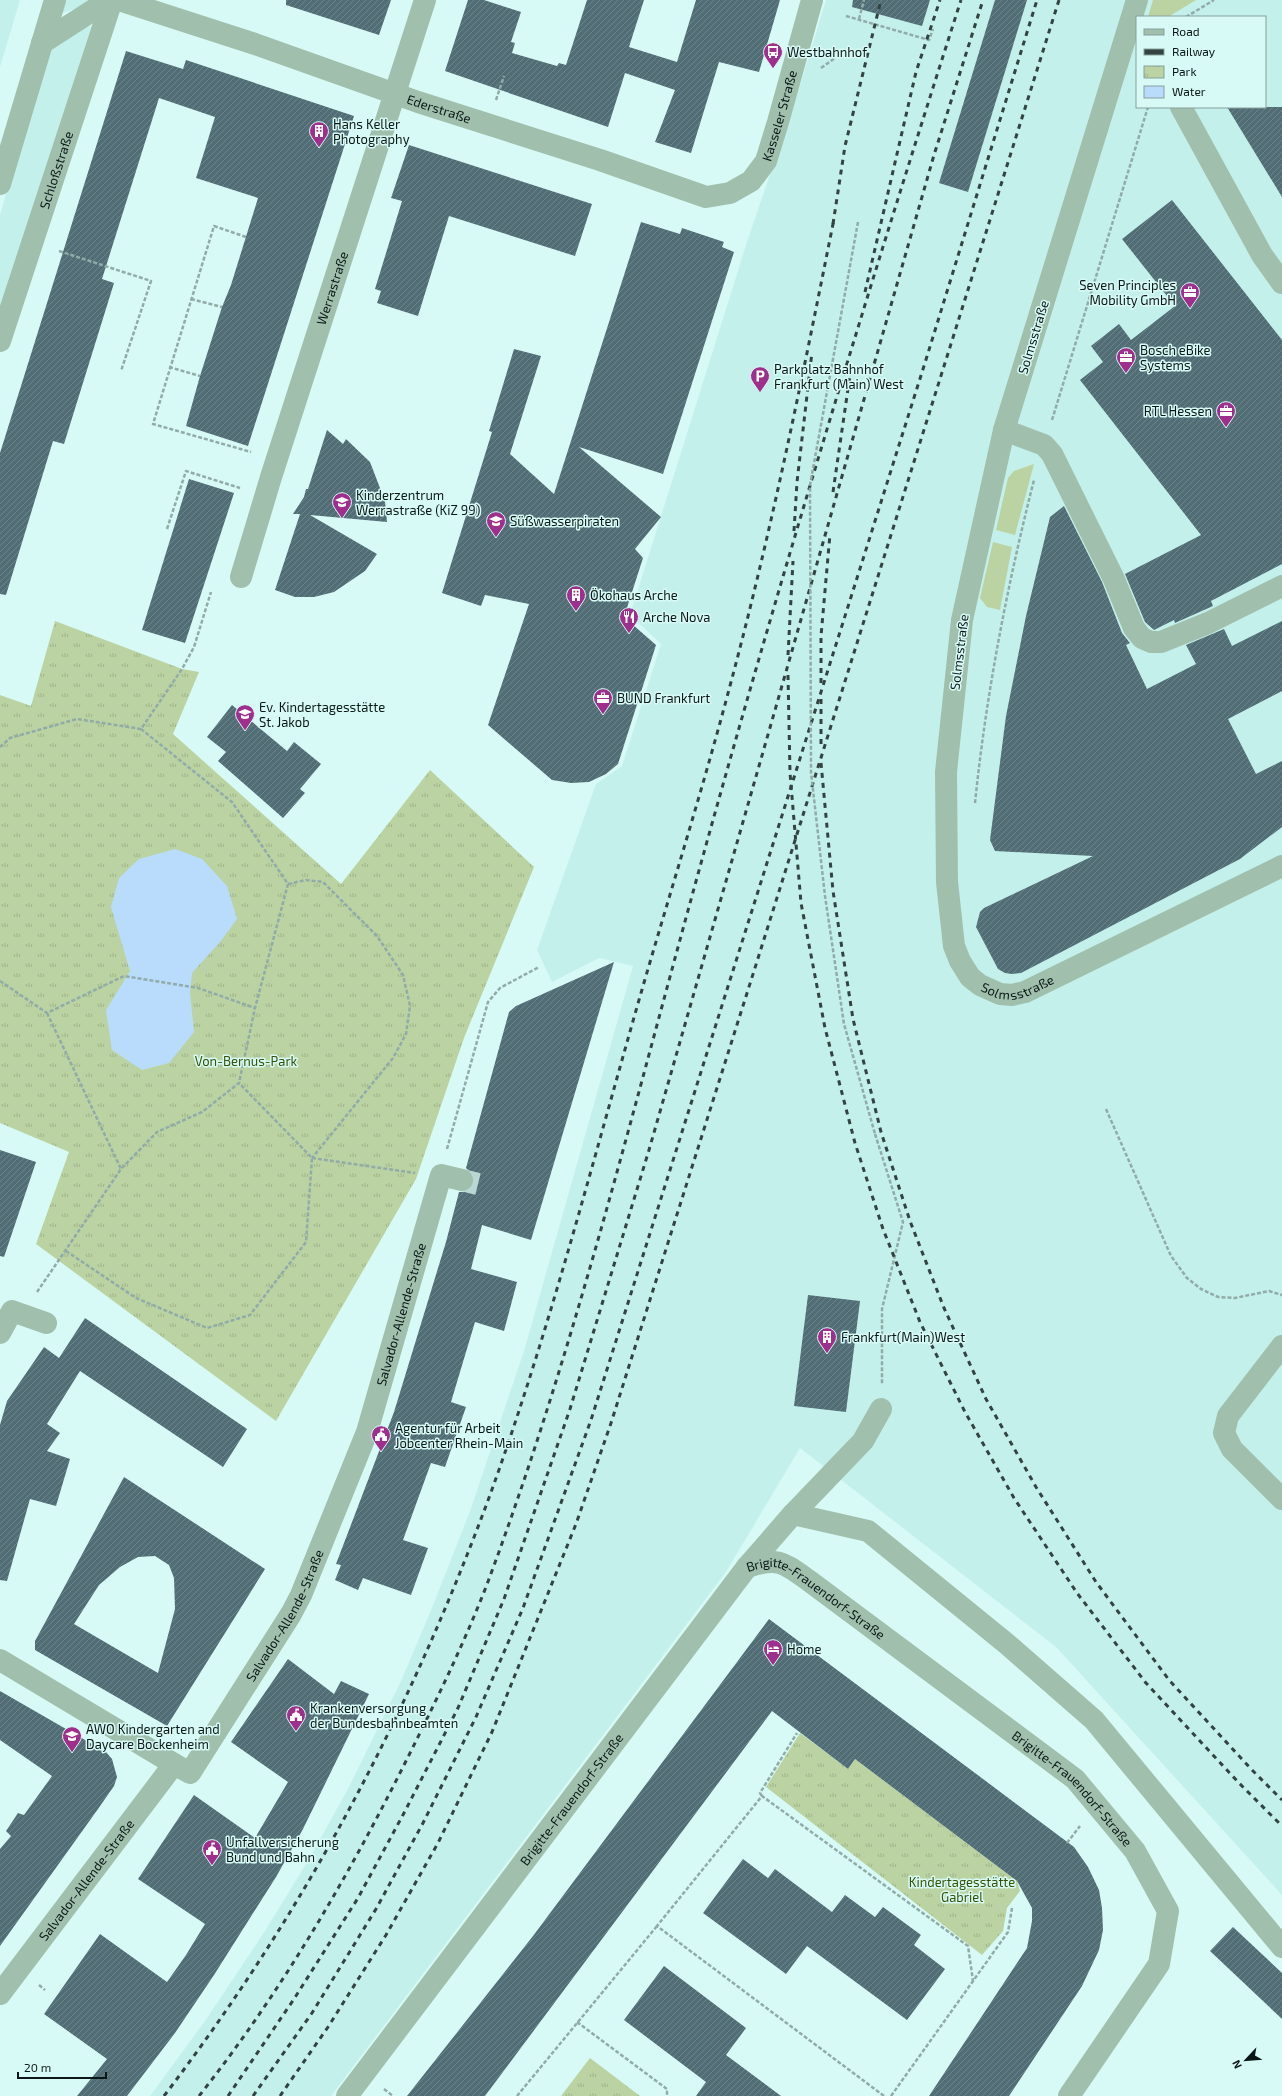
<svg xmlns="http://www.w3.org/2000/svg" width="1282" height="2096" viewBox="0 0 1282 2096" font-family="'Exo 2',sans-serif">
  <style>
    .built { fill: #c4f0eb; fill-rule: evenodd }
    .grass { fill: #bbd3a2 }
    .park { fill: url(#park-tufts) }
    .water { fill: #b9dcfd }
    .building { fill: url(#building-hatch); fill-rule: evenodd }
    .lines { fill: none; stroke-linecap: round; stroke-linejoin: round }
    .minor-tunnel { stroke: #b9d8d4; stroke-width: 22; stroke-dasharray: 22 11; stroke-linecap: butt }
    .path { stroke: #91aba8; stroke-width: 2.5; stroke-dasharray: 4 2; stroke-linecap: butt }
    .minor { stroke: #a0c0ad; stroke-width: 22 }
    .rail { stroke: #324341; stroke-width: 3; stroke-dasharray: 5 5; stroke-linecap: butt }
    .path-bridge { stroke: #91aba8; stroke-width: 2.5; stroke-dasharray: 4 2; stroke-linecap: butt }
    .labels { text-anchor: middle; stroke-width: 3; stroke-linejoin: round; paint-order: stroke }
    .poi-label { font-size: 13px; fill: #0a1716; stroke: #d8faf6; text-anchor: start }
    .street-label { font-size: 13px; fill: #0a1716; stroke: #d8faf6 }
    .park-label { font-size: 13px; fill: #365103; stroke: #d8faf6 }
  </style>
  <defs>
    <pattern id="park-tufts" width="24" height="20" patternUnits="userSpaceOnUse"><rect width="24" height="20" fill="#bbd3a2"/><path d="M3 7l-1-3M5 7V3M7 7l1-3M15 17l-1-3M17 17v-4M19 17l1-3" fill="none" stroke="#9fb48b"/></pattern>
    <pattern id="building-hatch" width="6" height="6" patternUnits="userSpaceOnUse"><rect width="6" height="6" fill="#516e76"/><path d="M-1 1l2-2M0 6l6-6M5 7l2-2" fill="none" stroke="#6f848a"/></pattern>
  </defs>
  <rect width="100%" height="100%" fill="#d8faf6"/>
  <!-- built -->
  <g class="built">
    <polygon points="0,0 20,0 0,67"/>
    <polygon points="64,0 103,0 59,14"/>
    <path d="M826,0H1282V1895L1056,1647L800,1448L726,1572L331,2096H150L205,2021L265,1931L309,1859L349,1787L401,1681L432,1608L470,1511L524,1351L633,966L599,958L552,982L537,950L596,784L622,766L661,644L630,615L747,242L798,92ZM1137,17H1265V107H1137Z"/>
    <polygon points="94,25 0,315 0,215 46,55 63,39 78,30"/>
  </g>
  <!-- grass -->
  <g class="grass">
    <polygon points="1153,0 1196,0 1168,17 1148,17"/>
    <polygon points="1034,464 1015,535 996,530 1008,478 1014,471"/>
    <polygon points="993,542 1012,547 1000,610 987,607 980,598"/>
  </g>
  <!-- park -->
  <g class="park">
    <polygon points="55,621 182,669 199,672 173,734 341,884 430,770 534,867 464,1038 416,1179 276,1421 36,1244 69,1152 0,1123 0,695 31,706"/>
    <polygon points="800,1733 848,1769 855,1759 1017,1881 1020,1891 1007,1908 1003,1931 982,1955 766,1787"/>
    <polygon points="590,2058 640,2096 561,2096"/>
  </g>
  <!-- water -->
  <polygon class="water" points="175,849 202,859 227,886 237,919 220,942 192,973 190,993 194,1032 169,1063 142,1070 112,1050 106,1010 130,971 111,907 119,878 139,859"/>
  <!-- building -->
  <g class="building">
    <polygon points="286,0 391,0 379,35 286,5"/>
    <polygon points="468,0 484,0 521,12 511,42 515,43 512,53 557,66 559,63 566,65 587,0 644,0 629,47 677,62 696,0 780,0 759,72 719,62 691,153 655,142 675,90 625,73 608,127 445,71"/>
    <polygon points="853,0 930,0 922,26 852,7"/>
    <polygon points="995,0 1027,0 968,192 939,183"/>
    <polygon points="126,51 183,69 186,60 354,116 248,446 186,426 200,376 222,307 231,285 258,198 196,178 215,117 159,98 102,279 114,283 64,444 53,441 6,595 0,594 0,453"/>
    <polygon points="1227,107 1282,107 1282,197"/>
    <polygon points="409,145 592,204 575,256 449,216 418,316 377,303 381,291 375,289 402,201 391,198"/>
    <polygon points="1172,200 1282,340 1282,564 1211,601 1213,606 1175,623 1174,620 1154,630 1145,622 1125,574 1201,535 1080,380 1103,362 1091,346 1119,324 1131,340 1175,306 1122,239"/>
    <polygon points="641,222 680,234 682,228 724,242 722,247 734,252 663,474 579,447 661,517 635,549 643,558 624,617 656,645 618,764 606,774 589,782 571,783 552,780 488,725 529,604 485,595 481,606 442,593 492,432 489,431 514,349 541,356 510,454 554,494"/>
    <polygon points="327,430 343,444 346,439 370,462 385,501 387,522 310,515 377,554 365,571 334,592 314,597 295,597 275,590 300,514 293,514 304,497 306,489 308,489"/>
    <polygon points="189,479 234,493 185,643 142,630"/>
    <polygon points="1064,506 1102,582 1122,633 1130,643 1126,645 1147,689 1196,664 1186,645 1224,629 1232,646 1282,621 1282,691 1228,719 1256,774 1282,761 1282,827 1240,859 1021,973 1012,974 1005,973 998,969 976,927 980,912 984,908 1093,856 995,851 990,840 1006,716 1026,616 1050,517"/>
    <polygon points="232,705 287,751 294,742 321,764 300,789 305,793 283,818 218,761 226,752 207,737"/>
    <polygon points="614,962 531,1240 482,1225 471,1269 517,1282 504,1331 475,1322 451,1402 466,1407 445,1467 431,1463 403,1540 428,1548 411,1595 363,1578 358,1590 335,1580 341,1565 336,1564 394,1412 446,1242 459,1192 466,1192 471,1188 474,1183 474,1176 466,1168 509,1012 516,1006"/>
    <polygon points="0,1150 36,1162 4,1257 0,1256"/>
    <polygon points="808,1295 860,1301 846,1412 794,1406"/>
    <polygon points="85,1318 247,1429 223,1467 80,1371 47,1424 60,1433 47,1451 70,1459 56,1506 30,1499 7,1581 0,1580 0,1425 7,1401 44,1347 59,1358"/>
    <path d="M124,1477L265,1569L167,1726L35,1650V1641ZM155,1556L169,1565L174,1578L175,1609L158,1673L74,1624L99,1585L120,1567L138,1557Z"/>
    <polygon points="769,1619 1074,1847 1088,1867 1099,1890 1102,1908 1103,1930 1099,1950 1082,1986 1009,2096 929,2096 1027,1948 1032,1921 1032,1908 1017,1881 855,1759 848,1769 772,1711 485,2096 407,2096 533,1936"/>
    <polygon points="288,1659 334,1694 341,1681 369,1694 303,1829 276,1877 214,1975 175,2033 127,2096 77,2096 107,2059 44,2014 100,1934 167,1982 186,1955 205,1924 138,1879 194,1795 255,1838 288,1782 231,1742"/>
    <polygon points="0,1691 106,1752 112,1759 117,1777 114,1786 98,1809 0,1946 0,1849 11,1836 6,1831 18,1813 24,1815 52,1776 0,1740"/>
    <polygon points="743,1859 768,1878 775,1869 832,1912 845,1895 875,1917 883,1907 921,1935 914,1945 945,1969 907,2020 807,1946 786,1974 703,1913"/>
    <polygon points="1233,1927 1282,1973 1282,2019 1210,1951"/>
    <polygon points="664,1966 746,2028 726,2055 781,2096 696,2096 706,2082 624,2020"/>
  </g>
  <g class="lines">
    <!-- minor-tunnel -->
    <polyline class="minor-tunnel" points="462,1180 478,1184"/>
    <!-- path -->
    <g class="path">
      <polyline points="846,16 929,40 933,29"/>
      <polyline points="1186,17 1214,0"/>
      <polyline points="859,19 864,0"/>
      <polyline points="821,68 835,58"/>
      <polyline points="496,100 504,76"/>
      <polyline points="246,237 214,226 153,424 251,452"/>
      <polyline points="59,251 151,281 121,371"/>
      <polyline points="191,299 222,307"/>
      <polyline points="169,367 200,376"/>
      <polyline points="1052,420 1148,107"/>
      <polyline points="167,529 186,471 240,488"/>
      <polyline points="0,747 10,738 77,719 141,729"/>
      <path d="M975,803C986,695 1007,586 1034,480"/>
      <polyline points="288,884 306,880 323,882 377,936 403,975 410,1006 406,1034 393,1058 312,1158"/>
      <polyline points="0,981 47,1013 124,976 198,988 255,1008"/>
      <polyline points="47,1013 121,1169"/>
      <polyline points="1106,1109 1171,1256 1187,1278 1201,1289 1218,1297 1235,1298 1269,1291 1282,1295"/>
      <polyline points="875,1134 903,1222 882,1309 882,1384"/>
      <polyline points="447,1149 488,1002 500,988 539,967"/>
      <polyline points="312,1158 415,1173"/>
      <polyline points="66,1251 136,1298 207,1328 250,1315 306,1242 312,1158 239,1083"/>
      <polyline points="37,1292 121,1169 157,1132 202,1112 239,1083 255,1008 288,884 232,802 141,729 182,669 194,647 211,592"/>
      <polyline points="762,1796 760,1793 797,1733"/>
      <polyline points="1067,1843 1080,1826"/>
      <polyline points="39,1985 45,1990"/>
      <polyline points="577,2022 667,2089 667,2096"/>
      <polyline points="384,2089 393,2096"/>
      <polyline points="517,2096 657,1926"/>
      <polyline points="884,2096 657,1926 762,1796 968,1946 973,1981"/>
      <polyline points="891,2096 1008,1932 1012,1908"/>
    </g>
    <!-- minor -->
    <g class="minor">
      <path id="s1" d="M119,0L255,44L418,102L600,160L706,197L730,193L751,181L766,161L778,122L812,0"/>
      <path id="s2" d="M1137,0L1004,430L962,620L946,772L947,882L954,946L960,961L970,977L980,985L1000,994L1012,995L1025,992L1282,866"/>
      <polyline points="42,43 109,0"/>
      <polyline points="1181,107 1262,255 1282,283"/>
      <polyline points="0,184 55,0"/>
      <path id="s3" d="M0,341L112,0"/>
      <polyline points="1004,430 1044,445 1052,454 1113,577 1134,628 1142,638 1151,642 1161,642 1208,623 1282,586"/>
      <path id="s4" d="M241,577L271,477L425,0"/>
      <polyline points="0,1333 12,1311 46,1323"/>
      <polyline points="1282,1346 1228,1416 1224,1433 1232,1449 1282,1499"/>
      <polyline points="793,1514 863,1441 881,1409"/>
      <path id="s5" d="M747,1567C778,1557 783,1562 808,1580L1075,1779L1135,1851L1168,1911L1159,1964L1069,2096"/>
      <polyline points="0,1660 174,1764"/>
      <path id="s6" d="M0,1994L174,1764L190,1773L291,1614L301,1595L367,1432L441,1175L462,1180"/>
      <path id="s7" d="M347,2096L747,1567L793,1514L868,1531L1007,1644L1094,1720L1282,1947"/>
    </g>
    <!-- rail -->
    <g class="rail">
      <polyline points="833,224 845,146 881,0"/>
      <polyline points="865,292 916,72 940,0"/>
      <polyline points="833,492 850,375"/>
      <polyline points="794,531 797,482 812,352"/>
      <polyline points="788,655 793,561"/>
      <polyline points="788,675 790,773 801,903 825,1028 855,1143 883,1229 920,1322 965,1412 1014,1498 1077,1593 1146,1683 1239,1783 1282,1826"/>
      <polyline points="821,683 821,636 830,534"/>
      <polyline points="821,699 821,749"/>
      <polyline points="821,763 833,891 853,1019 881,1132 910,1221 944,1308 986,1399 1036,1487 1096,1582 1169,1680 1252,1770 1282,1800"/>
      <path d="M164,2096C306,1910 409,1714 490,1495C546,1340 588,1180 633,1021C665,908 701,796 731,682C772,529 803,374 834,219"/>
      <path d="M199,2096C283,1990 351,1872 411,1751C438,1697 464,1643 486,1587C573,1355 632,1113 698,874C779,581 868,290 961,0"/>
      <polyline points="228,2096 294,1999 358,1898 404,1813 458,1708 504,1599 570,1409 649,1150 934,155 983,0"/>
      <polyline points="253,2096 312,2013 376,1909 423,1823 476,1717 523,1608 591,1420 924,366 1037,0"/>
      <polyline points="280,2096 328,2027 386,1935 438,1843 492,1732 576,1524 611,1423 754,971 1059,0"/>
    </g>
    <!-- path-bridge -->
    <polyline class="path-bridge" points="858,222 810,485 811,772 825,896 844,1024 875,1134"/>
  </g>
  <!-- icons -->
  <defs>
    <g id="bus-pin" transform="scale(1)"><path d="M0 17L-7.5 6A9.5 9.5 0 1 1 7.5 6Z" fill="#9f2f8c" stroke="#d8faf6"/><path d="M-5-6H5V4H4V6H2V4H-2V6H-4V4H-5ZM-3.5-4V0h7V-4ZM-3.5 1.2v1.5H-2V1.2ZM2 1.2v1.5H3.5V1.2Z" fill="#fff"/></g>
    <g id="building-pin" transform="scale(1)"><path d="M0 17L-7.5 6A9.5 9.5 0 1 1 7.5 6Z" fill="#9f2f8c" stroke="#d8faf6"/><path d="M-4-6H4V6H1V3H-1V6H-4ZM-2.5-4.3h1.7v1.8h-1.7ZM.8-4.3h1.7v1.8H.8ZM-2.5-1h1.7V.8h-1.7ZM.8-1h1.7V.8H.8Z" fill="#fff"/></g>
    <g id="office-pin" transform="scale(1)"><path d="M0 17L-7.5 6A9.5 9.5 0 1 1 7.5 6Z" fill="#9f2f8c" stroke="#d8faf6"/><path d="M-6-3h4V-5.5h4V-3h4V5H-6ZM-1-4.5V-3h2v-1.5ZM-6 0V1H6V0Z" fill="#fff"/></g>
    <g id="parking-pin" transform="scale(1)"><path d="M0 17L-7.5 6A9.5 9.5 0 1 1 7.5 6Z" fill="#9f2f8c" stroke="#d8faf6"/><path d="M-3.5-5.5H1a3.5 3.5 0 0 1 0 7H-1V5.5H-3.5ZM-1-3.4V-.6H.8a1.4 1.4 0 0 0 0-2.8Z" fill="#fff"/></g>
    <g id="school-pin" transform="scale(1)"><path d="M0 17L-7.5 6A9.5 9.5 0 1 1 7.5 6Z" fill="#9f2f8c" stroke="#d8faf6"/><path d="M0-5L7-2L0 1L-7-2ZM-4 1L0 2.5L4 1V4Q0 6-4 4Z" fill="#fff"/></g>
    <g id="restaurant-pin" transform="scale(1)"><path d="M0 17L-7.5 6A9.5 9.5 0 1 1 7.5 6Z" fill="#9f2f8c" stroke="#d8faf6"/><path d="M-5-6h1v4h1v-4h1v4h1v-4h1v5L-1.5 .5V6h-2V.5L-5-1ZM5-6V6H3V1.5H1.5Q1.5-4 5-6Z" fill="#fff"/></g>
    <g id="civic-pin" transform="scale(1)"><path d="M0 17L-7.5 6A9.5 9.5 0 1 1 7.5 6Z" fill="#9f2f8c" stroke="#d8faf6"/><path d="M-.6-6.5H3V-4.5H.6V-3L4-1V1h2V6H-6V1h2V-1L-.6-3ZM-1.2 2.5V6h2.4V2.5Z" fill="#fff"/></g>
    <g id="hotel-pin" transform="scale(1)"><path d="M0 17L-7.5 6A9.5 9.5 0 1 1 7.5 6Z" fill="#9f2f8c" stroke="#d8faf6"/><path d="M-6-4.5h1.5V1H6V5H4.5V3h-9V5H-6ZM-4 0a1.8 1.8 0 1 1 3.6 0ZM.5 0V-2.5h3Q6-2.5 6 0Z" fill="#fff"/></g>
  </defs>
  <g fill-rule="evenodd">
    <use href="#bus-pin" x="773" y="52"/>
    <use href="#building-pin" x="319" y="131"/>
    <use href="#office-pin" x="1190" y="292"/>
    <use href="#office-pin" x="1126" y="357"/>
    <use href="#parking-pin" x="760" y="376"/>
    <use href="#office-pin" x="1226" y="411"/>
    <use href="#school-pin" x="342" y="502"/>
    <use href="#school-pin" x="496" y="521"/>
    <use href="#building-pin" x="576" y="595"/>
    <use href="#restaurant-pin" x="629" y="617"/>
    <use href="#office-pin" x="603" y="698"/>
    <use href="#school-pin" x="245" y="714"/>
    <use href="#building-pin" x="827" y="1337"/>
    <use href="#civic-pin" x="381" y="1435"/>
    <use href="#hotel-pin" x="773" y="1649"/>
    <use href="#civic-pin" x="296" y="1715"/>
    <use href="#school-pin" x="72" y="1736"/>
    <use href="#civic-pin" x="212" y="1849"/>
  </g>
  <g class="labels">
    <!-- poi labels -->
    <g class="poi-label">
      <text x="787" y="57">Westbahnhof</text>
      <text x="333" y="129">Hans Keller<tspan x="333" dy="15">Photography</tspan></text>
      <text x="1176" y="290" text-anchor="end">Seven Principles<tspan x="1176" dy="15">Mobility GmbH</tspan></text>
      <text x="1140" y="355">Bosch eBike<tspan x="1140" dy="15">Systems</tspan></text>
      <text x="774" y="374">Parkplatz Bahnhof<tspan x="774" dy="15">Frankfurt (Main) West</tspan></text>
      <text x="1212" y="416" text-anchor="end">RTL Hessen</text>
      <text x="356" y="500">Kinderzentrum<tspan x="356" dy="15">Werrastraße (KiZ 99)</tspan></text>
      <text x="510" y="526">Süßwasserpiraten</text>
      <text x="590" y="600">Ökohaus Arche</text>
      <text x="643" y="622">Arche Nova</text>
      <text x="617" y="703">BUND Frankfurt</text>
      <text x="259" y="712">Ev. Kindertagesstätte<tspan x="259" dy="15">St. Jakob</tspan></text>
      <text x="841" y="1342">Frankfurt(Main)West</text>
      <text x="395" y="1433">Agentur für Arbeit<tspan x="395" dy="15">Jobcenter Rhein-Main</tspan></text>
      <text x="787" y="1654">Home</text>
      <text x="310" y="1713">Krankenversorgung<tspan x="310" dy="15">der Bundesbahnbeamten</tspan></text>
      <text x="86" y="1734">AWO Kindergarten and<tspan x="86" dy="15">Daycare Bockenheim</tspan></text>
      <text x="226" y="1847">Unfallversicherung<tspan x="226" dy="15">Bund und Bahn</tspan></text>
    </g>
    <!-- street labels -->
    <g class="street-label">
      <text dy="5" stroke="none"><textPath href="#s1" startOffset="338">Ederstraße</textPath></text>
      <text dy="5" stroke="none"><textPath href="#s1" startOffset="740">Kasseler Straße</textPath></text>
      <text dy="5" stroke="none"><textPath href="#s3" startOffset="180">Schloßstraße</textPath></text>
      <text dy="5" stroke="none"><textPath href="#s4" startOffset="303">Werrastraße</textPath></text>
      <text transform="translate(1033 337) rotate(-73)" y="5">Solmsstraße</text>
      <text transform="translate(959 652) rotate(-83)" y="5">Solmsstraße</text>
      <text dy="5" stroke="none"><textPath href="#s2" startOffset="1060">Solmsstraße</textPath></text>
      <text dy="5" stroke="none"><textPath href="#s6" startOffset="815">Salvador-Allende-Straße</textPath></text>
      <text dy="5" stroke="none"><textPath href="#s5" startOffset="80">Brigitte-Frauendorf-Straße</textPath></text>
      <text dy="5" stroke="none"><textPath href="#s6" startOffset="491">Salvador-Allende-Straße</textPath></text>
      <text dy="5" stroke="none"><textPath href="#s5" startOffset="404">Brigitte-Frauendorf-Straße</textPath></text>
      <text dy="5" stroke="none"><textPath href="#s7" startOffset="372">Brigitte-Frauendorf-Straße</textPath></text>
      <text dy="5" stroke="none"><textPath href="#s6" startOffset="143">Salvador-Allende-Straße</textPath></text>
    </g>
    <!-- park labels -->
    <g class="park-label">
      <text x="246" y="1066">Von-Bernus-Park</text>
      <text x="962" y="1887">Kindertagesstätte<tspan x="962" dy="15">Gabriel</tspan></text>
    </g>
  </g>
  <!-- legend -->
  <rect x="1136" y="16" width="130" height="92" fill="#d8faf6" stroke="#869f9c"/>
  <rect x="1144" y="29" width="20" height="6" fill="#a0c0ad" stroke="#869f9c"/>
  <text x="1172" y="36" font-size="12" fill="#0a1716">Road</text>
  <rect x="1144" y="49" width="20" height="6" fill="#324341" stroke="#869f9c"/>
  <text x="1172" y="56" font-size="12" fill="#0a1716">Railway</text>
  <rect x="1144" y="66" width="20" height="12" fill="url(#park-tufts)" stroke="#869f9c"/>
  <text x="1172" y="76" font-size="12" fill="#0a1716">Park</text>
  <rect x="1144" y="86" width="20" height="12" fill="#b9dcfd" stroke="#869f9c"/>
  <text x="1172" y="96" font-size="12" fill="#0a1716">Water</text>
  <!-- north arrow -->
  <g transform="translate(1246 2060) rotate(244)" stroke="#d8faf6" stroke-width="3" paint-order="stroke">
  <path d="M0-3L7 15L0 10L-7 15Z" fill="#0a1716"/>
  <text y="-6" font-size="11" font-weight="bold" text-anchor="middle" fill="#0a1716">N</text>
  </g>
  <!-- scale -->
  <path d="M18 2072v6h88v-6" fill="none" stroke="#0a1716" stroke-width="2"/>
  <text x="24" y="2072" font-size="12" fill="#0a1716" stroke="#d8faf6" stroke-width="3" paint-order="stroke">20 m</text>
</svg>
